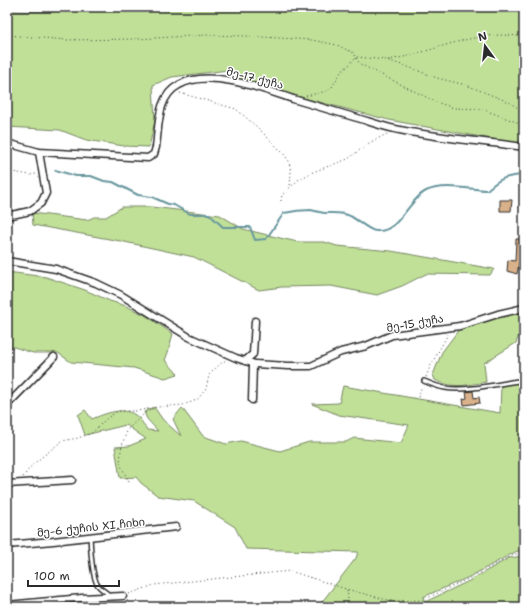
<svg xmlns="http://www.w3.org/2000/svg" width="531" height="614" viewBox="0 0 531 614" font-family="'Shantell Sans','Noto Sans Georgian',sans-serif">
  <style>
    .green { fill: #c0e098; stroke: #768662 }
    .lines { fill: none; stroke-linecap: round; stroke-linejoin: round }
    .stream { stroke: #67969e; stroke-width: 2 }
    .building { fill: #d9b18a; stroke: #2b2b2b }
    .lane-casing { stroke: #2b2b2b; stroke-width: 6 }
    .street-casing { stroke: #2b2b2b; stroke-width: 9 }
    .path { stroke: #2b2b2b; stroke-width: 1; stroke-dasharray: 1 3; stroke-linecap: butt }
    .lane { stroke: #fff; stroke-width: 3 }
    .street { stroke: #fff; stroke-width: 6 }
    .labels { text-anchor: middle; stroke-width: 3; stroke-linejoin: round; paint-order: stroke }
    .street-label { font-size: 11px; fill: #2b2b2b; stroke: #fff }
  </style>
  <rect width="100%" height="100%" fill="#fff"/>
  <filter id="ink" filterUnits="userSpaceOnUse"><feTurbulence type="fractalNoise" baseFrequency=".025" numOctaves="2"/><feDisplacementMap in="SourceGraphic" scale="8" xChannelSelector="R" yChannelSelector="G"/><feConvolveMatrix kernelMatrix="1 2 1 2 8 2 1 2 1" color-interpolation-filters="sRGB"/></filter>
  <g filter="url(#ink)">
    <!-- green -->
    <g class="green">
      <polygon points="58,7 524,7 524,145 389,120 304,98 233,76 228,70 172,77 153,85 155,121 149,147 124,146 86,140 60,130 7,127 7,11 52,12"/>
      <polygon points="122,207 151,207 220,215 243,229 280,238 298,242 324,242 337,246 391,251 494,269 490,275 426,274 402,286 377,295 331,286 282,287 259,290 194,257 120,241 33,225 32,213 87,220 94,217 106,217"/>
      <path d="M7,272L46,277L85,290L110,301L126,306L145,315L173,334C170,343 169,352 165,360L178,374L165,378L134,368L71,362L58,353H33L14,347H7Z"/>
      <path d="M524,311V322L516,343L484,363L486,382C467,385 453,389 435,380L433,375L442,352L460,328L506,314Z"/>
      <path d="M524,382V552L517,551L469,577L423,597L425,602L469,581L509,558L524,556V607H318L356,558L358,552L246,549L235,527L194,501L158,496L141,483L136,477L120,478L115,447L129,446L146,439L126,425L85,435L78,415L85,410L92,419C104,414 123,406 135,415C140,418 144,425 147,430L158,431L147,419L144,412L154,407L163,420L181,436L173,419L182,408L203,436L226,444L241,441L280,451L309,442H346L354,438L401,443L409,425L339,415L312,404L339,403L343,386L500,413L501,385Z"/>
    </g>
    <g class="lines">
      <!-- stream -->
      <path class="stream" d="M55,170L76,176H91L104,181L113,182L138,195L152,197L168,204L174,205L190,214H209L223,227H250L255,240L266,239L284,213C293,211 302,210 311,210C316,211 321,213 326,213C334,213 343,212 350,216C357,219 369,231 376,231C399,233 408,200 426,191C443,183 469,189 487,190C500,178 506,176 524,175"/>
    </g>
    <!-- building -->
    <g class="building">
      <polygon points="500,200 512,200 511,211 500,211"/>
      <polygon points="516,239 524,239 524,254 521,254 517,274 507,271 508,260 515,261"/>
      <polygon points="473,391 474,398 479,397 480,403 464,405 463,399 467,398 466,392"/>
    </g>
    <g class="lines">
      <!-- lane casing -->
      <g class="lane-casing">
        <g id="lane">
          <path d="M424,381C431,384 438,387 445,388C466,392 502,383 524,380"/>
          <path d="M90,537C91,550 91,572 97,584C100,589 106,592 111,596"/>
        </g>
      </g>
      <!-- street casing -->
      <g class="street-casing">
        <g id="street">
          <path d="M7,143L39,152L148,158L154,154L156,147C159,126 157,96 179,85C209,68 263,89 293,99C313,105 334,111 354,117C368,121 381,126 395,129C436,138 482,141 524,147"/>
          <polyline points="7,216 30,211 41,203 46,193 39,152"/>
          <polyline points="7,261 56,269 96,283 121,295 189,337 236,358 255,364 288,366 311,366 341,352 366,346 392,335 460,326 498,314 524,308"/>
          <polyline points="245,361 253,354 255,321"/>
          <polyline points="252,400 253,364"/>
          <polyline points="7,405 54,357"/>
          <polyline points="7,484 72,480"/>
          <polyline points="7,545 53,541 176,527"/>
          <polyline points="7,605 82,598 123,596"/>
        </g>
      </g>
      <!-- path -->
      <g class="path">
        <polyline points="7,35 67,40 137,39 207,35 245,36 312,40 337,45 354,53 356,57 349,65 341,72 332,87 327,91 306,96"/>
        <polyline points="357,57 387,60 411,68 437,78 466,85 509,102 524,112"/>
        <polyline points="356,58 360,64 436,102 454,108 482,109 524,125"/>
        <path d="M388,60C434,53 475,28 524,37"/>
        <polyline points="180,93 236,109 257,127 283,153 289,161 291,172 290,187"/>
        <polyline points="7,171 30,175 36,174"/>
        <polyline points="281,201 282,195 298,180 313,172 348,159 369,143 387,134"/>
        <polyline points="426,377 430,367 448,334"/>
        <polyline points="418,397 422,386"/>
        <polyline points="23,477 32,465 62,441 78,438 92,433 107,418 118,411 137,411 157,407 183,405 197,400 206,389 209,375 219,365 226,360"/>
        <polyline points="129,482 120,464 121,450 124,439 128,429 145,413 155,408"/>
        <polyline points="347,590 349,607"/>
        <polyline points="129,594 154,585 290,571 346,589 391,601 423,600 470,578 515,554 524,554"/>
        <polyline points="127,600 132,607"/>
      </g>
      <!-- lane -->
      <use href="#lane" class="lane"/>
      <!-- street -->
      <use href="#street" class="street"/>
    </g>
  </g>
  <g class="labels">
    <!-- street labels -->
    <g class="street-label">
      <text transform="translate(255 78) rotate(14)" y="4">მე-17 ქუჩა</text>
      <text transform="translate(415 323) rotate(-10)" y="4">მე-15 ქუჩა</text>
      <text transform="translate(91 527) rotate(-6)" y="4">მე-6 ქუჩის XI ჩიხი</text>
    </g>
  </g>
  <!-- margin -->
  <rect width="531" height="614" fill="none" stroke="#fff" stroke-width="24"/>
  <rect x="12" y="12" width="507" height="590" fill="none" stroke="#2b2b2b" stroke-width="1.5" filter="url(#ink)"/>
  <!-- north arrow -->
  <g transform="translate(485 46) rotate(345)" stroke="#ffffff" stroke-width="3" paint-order="stroke">
  <path d="M0-3L7 15L0 10L-7 15Z" fill="#2b2b2b"/>
  <text y="-6" font-size="11" font-weight="bold" text-anchor="middle" fill="#2b2b2b">N</text>
  </g>
  <!-- scale -->
  <path d="M28 580v6h91v-6" fill="none" stroke="#2b2b2b" stroke-width="2"/>
  <text x="34" y="580" font-size="12" fill="#2b2b2b" stroke="#ffffff" stroke-width="3" paint-order="stroke">100 m</text>
</svg>
